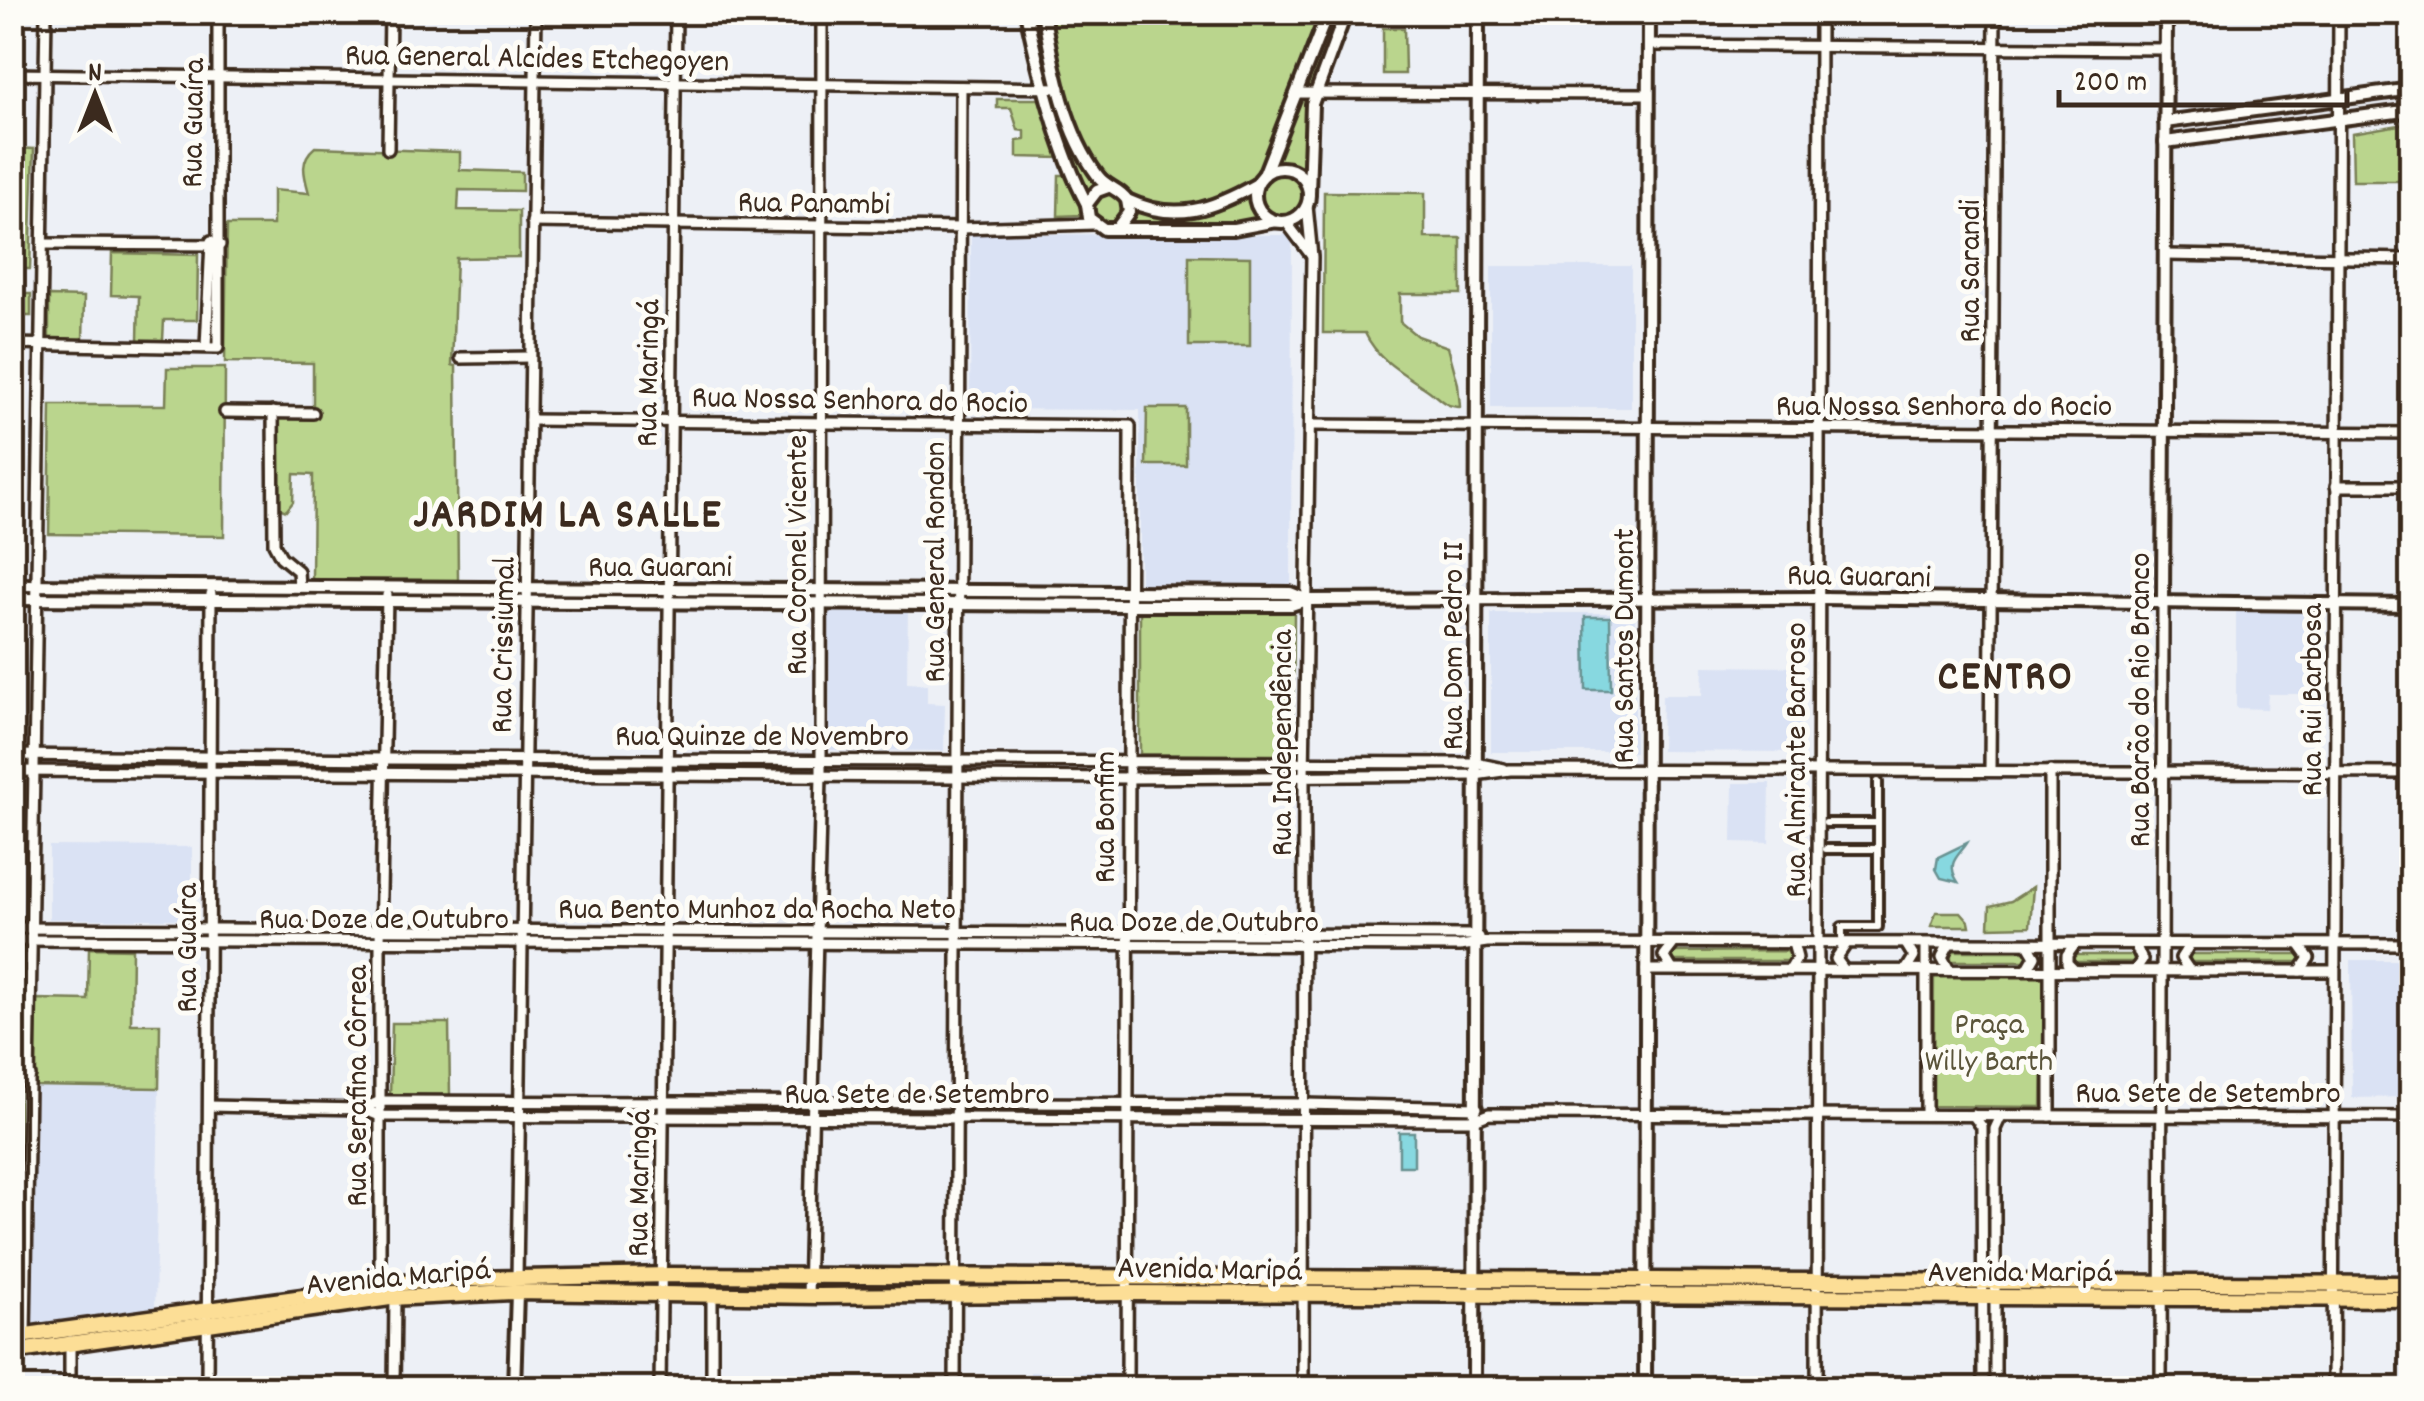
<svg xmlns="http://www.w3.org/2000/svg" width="2424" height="1401" viewBox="0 0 2424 1401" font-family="Dekko,sans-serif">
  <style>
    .built { fill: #dae2f4 }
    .green { fill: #bad58d; stroke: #7a8056; stroke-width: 2.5 }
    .water { fill: #87d8e0; stroke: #699292; stroke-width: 2.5 }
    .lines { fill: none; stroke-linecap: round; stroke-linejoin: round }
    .pedestrian-casing { stroke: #3b2a1e; stroke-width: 14 }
    .minor-casing { stroke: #3b2a1e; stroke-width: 16 }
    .tertiary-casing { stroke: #3b2a1e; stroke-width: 18 }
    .primary-casing { stroke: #3b2a1e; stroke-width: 21 }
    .pedestrian { stroke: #fdfcf7; stroke-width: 6 }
    .minor { stroke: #fdfcf7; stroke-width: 9 }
    .tertiary { stroke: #fdfcf7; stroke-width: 10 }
    .primary { stroke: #fcde96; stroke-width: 14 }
    .labels { text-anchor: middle; stroke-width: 10; stroke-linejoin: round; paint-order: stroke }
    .street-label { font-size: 32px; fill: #3b2a1e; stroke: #fdfcf7 }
    .park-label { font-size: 32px; fill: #5b553a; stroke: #fdfcf7 }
    .district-label { font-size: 42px; font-weight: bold; letter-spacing: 2.5px; fill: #3b2a1e; stroke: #fdfcf7 }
  </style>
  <rect width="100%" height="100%" fill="#edf0f6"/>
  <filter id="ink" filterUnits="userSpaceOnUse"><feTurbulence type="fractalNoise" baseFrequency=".01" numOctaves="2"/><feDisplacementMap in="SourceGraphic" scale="20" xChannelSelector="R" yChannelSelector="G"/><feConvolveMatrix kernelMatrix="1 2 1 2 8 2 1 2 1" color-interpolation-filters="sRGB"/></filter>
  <g filter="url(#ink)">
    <!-- built -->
    <g class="built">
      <polygon points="971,234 1292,235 1291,584 1140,584 1140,410 970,409"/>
      <rect x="1491" y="266" width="140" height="142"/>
      <polygon points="908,607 907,683 927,684 927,703 945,704 944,751 830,750 829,608"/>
      <polygon points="2236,612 2324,612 2323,694 2268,694 2267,709 2236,708"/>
      <rect x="1491" y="613" width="144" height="139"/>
      <polygon points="1703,666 1801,667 1800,752 1661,751 1662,695 1702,695"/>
      <polygon points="1733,783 1770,783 1769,843 1732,842"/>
      <polygon points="49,846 192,847 192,919 49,919"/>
      <polygon points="2351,960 2411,960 2411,1097 2352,1098"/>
      <polygon points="35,1086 159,1088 155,1312 32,1328"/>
      <polygon points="1030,1372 1113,1373 1113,1388 1030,1388"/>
    </g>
    <!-- green -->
    <g class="green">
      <path d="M1033,13H1344L1308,99L1307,201L1291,215L1278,216L1269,222L1104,229C1077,178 1067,129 1052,76L1047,73Z"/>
      <polygon points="1383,28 1404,28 1405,74 1383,74"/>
      <polygon points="997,99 1039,99 1061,158 1017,157 1017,141 1025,140 1025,131 1018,130 1011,108 997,108"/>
      <polygon points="2411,123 2411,181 2353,181 2352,133"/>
      <path d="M315,147L460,152V170L522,172V191L459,190L458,210L519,211V257L456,258L452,365L456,366L458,580H312L313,475L294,474L293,502L286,511L279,508L278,418H313V363L225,362L227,225H273V190L309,193C304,175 299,160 315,147Z"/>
      <polygon points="13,148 34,149 30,269 13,269"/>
      <polygon points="1059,175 1071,175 1084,207 1081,215 1058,216"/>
      <path d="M1324,192L1425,193V238H1461V294H1400V322L1417,336L1448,347L1458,384L1460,407C1443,407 1438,396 1425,388C1401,372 1378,360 1365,333H1323Z"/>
      <polygon points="112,253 198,255 197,320 164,320 163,340 138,340 139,296 111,295"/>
      <polygon points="1189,256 1250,257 1250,346 1189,346"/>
      <rect x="13" y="294" width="18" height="22"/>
      <polygon points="49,296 84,297 83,341 49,340"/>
      <polygon points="167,368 225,368 224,536 49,534 51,405 166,405"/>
      <polygon points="1147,408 1186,408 1186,465 1146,465"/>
      <polygon points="1140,610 1294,611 1293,755 1140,754"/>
      <polygon points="2033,887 2030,926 1989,927 1990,906 2011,901"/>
      <polygon points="1936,912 1961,912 1969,921 1970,926 1931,926"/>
      <rect x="13" y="944" width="15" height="62"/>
      <polygon points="89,948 132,949 131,1024 160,1024 159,1088 35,1086 36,999 88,1000"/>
      <polygon points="1790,951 1790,961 1673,961 1673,952"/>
      <rect x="1951" y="951" width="77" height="10"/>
      <rect x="2190" y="954" width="111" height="8"/>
      <rect x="2074" y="955" width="63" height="7"/>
      <polygon points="1934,975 2044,975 2042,1107 1933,1106"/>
      <polygon points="392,1023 449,1023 450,1097 390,1096"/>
      <rect x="13" y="1091" width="6" height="57"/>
    </g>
    <!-- water -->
    <g class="water">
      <polygon points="1585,617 1610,617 1611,690 1586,690"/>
      <path d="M1967,843C1959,856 1945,862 1958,882L1941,878L1936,869L1938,857Z"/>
      <rect x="1399" y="1132" width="15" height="34"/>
    </g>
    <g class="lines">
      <!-- pedestrian casing -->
      <g class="pedestrian-casing">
        <g id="pedestrian">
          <polyline points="1826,823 1878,823"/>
          <polyline points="1826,849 1878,849"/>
          <polyline points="1842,937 1842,927 1878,927 1878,782"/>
        </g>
      </g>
      <!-- minor casing -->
      <g class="minor-casing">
        <g id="minor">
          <polyline points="1649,45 2166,49"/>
          <polyline points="12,74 1060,88"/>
          <polyline points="1297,93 1648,94"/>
          <polyline points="388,149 390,12"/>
          <polyline points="532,222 961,228 1094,224"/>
          <polyline points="1286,222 1311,255"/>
          <polyline points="44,244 220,245"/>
          <polyline points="2166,255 2412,259"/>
          <polyline points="12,344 218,348 218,12"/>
          <polyline points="206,347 211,241"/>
          <polyline points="461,358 530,357"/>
          <polyline points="225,412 313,413"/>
          <polyline points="273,412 274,544 281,557 298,571 299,587"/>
          <polyline points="530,420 1130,426 1127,1388"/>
          <polyline points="1310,425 2412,433"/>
          <polyline points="2336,486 2412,486"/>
          <polyline points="12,755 385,759 1475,763 1504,769"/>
          <polyline points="1990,770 1995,12"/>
          <polyline points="12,771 1128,778 1475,775 1510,770 2412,773"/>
          <polyline points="2050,771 2050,1116"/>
          <polyline points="12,928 1474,935 1479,937"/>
          <polyline points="12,940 1460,946 1487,942 2412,944"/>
          <polyline points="1906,944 1914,957 1906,970"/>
          <polyline points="1926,944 1926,1115"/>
          <polyline points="1949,944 1942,957 1949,970"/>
          <polyline points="2135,944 2142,960 2135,970"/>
          <polyline points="2299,944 2309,958 2300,971"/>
          <polyline points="1672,969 1664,956 1674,943"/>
          <polyline points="1646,970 2334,971"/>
          <polyline points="1790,970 1797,958 1793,943"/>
          <polyline points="1844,970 1836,959 1846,944"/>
          <polyline points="2027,970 2035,956 2028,944"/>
          <polyline points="2074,970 2067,963 2067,955 2075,944"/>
          <polyline points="2189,970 2181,958 2190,944"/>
          <polyline points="12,1076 30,1076"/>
          <polyline points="209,1106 363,1109 380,1116 1474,1120 1489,1114 2412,1117"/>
          <polyline points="363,1109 380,1101 1305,1104 1477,1108"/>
          <polyline points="1973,1115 1982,1127 1983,1388"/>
          <polyline points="517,1279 536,12"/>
          <polyline points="380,1289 380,942 387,595"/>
          <polyline points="712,1295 712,1378"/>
          <polyline points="808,1296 821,776 822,12"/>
          <polyline points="25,1335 46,12"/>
          <polyline points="70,1388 70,1341"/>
          <polyline points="207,1388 211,594"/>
          <polyline points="394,1388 395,1298"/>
          <polyline points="660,1388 676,12"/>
          <polyline points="955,1388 961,87"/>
          <polyline points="1303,1388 1304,777 1312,257 1307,206"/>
          <polyline points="1817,1388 1820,12"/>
          <polyline points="1995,1388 1995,1129 2001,1116"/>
          <polyline points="2161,1388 2163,604"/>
          <polyline points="2333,1388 2339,12"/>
        </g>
      </g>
      <!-- tertiary casing -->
      <g class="tertiary-casing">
        <g id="tertiary">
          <path d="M1026,12C1039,72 1058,151 1087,204"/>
          <path d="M1043,12C1053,66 1064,131 1098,176C1107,188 1119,188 1127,200L1129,212L1117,228"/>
          <polyline points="2165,122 2412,89"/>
          <polyline points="2165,142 2412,110"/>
          <circle cx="1282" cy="195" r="27"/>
          <polyline points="1264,175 1328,12"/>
          <polyline points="1108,187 1097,191 1087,204 1089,218 1104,229 1234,229 1276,221"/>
          <polyline points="1309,193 1312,104 1346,12"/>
          <path d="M1127,200C1176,223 1213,209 1257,184"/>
          <polyline points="12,585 1290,593 1305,599"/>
          <polyline points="12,599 1129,605 1291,605 1306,600 1820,598 2412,605"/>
          <polyline points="2163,604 2166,12"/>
          <polyline points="514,1388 517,1292"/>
          <polyline points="1474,1388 1478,12"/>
          <polyline points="1645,1388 1649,12"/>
        </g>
      </g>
      <!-- primary casing -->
      <g class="primary-casing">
        <g id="primary">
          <polyline points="12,1337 426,1280 669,1275 2412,1284"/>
          <polyline points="12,1352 390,1298 512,1292 818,1296 1127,1293 2412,1299"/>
        </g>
      </g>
      <!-- pedestrian -->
      <use href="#pedestrian" class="pedestrian"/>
      <!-- minor -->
      <use href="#minor" class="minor"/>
      <!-- tertiary -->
      <use href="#tertiary" class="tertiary"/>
      <!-- primary -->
      <use href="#primary" class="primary"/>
    </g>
  </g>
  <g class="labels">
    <!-- street labels -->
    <g class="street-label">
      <text transform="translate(537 56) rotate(1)" y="11">Rua General Alcides Etchegoyen</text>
      <text transform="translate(191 123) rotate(-89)" y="11">Rua Guaíra</text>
      <text transform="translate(814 201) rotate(1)" y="11">Rua Panambi</text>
      <text transform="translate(1968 271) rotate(-90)" y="11">Rua Sarandi</text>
      <text transform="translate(646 373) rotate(-89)" y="11">Rua Maringá</text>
      <text transform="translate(860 398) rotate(1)" y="11">Rua Nossa Senhora do Rocio</text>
      <text x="1944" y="415">Rua Nossa Senhora do Rocio</text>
      <text transform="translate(795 555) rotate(-90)" y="11">Rua Coronel Vicente</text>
      <text transform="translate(933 562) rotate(-90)" y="11">Rua General Rondon</text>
      <text x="660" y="576">Rua Guarani</text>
      <text transform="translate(1859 574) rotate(1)" y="11">Rua Guarani</text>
      <text transform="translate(501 645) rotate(-89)" y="11">Rua Crissiumal</text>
      <text transform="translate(1451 646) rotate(-90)" y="11">Rua Dom Pedro II</text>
      <text transform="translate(1622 646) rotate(-90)" y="11">Rua Santos Dumont</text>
      <text transform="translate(2138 700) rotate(-90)" y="11">Rua Barão do Rio Branco</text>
      <text transform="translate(2310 700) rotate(-90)" y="11">Rua Rui Barbosa</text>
      <text x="762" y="745">Rua Quinze de Novembro</text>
      <text transform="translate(1280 743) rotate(-90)" y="11">Rua Independência</text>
      <text transform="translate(1794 760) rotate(-90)" y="11">Rua Almirante Barroso</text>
      <text transform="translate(1103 817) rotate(-90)" y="11">Rua Bonfim</text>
      <text x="757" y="918">Rua Bento Munhoz da Rocha Neto</text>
      <text x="384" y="928">Rua Doze de Outubro</text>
      <text x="1194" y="931">Rua Doze de Outubro</text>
      <text transform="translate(185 948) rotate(-90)" y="11">Rua Guaíra</text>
      <text transform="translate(355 1086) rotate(-90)" y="11">Rua Serafina Côrrea</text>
      <text x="2208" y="1102">Rua Sete de Setembro</text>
      <text x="917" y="1103">Rua Sete de Setembro</text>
      <text transform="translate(637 1183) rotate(-89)" y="11">Rua Maringá</text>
      <text transform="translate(1210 1267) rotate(1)" y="11">Avenida Maripá</text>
      <text x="2020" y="1281">Avenida Maripá</text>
      <text transform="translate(398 1275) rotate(-5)" y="11">Avenida Maripá</text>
    </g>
    <!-- park labels -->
    <g class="park-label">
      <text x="1989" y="1033">Praça<tspan x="1989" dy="37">Willy Barth</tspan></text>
    </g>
    <!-- district labels -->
    <g class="district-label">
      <text x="568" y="526">JARDIM LA SALLE</text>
      <text x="2006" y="688">CENTRO</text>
    </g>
  </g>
  <!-- margin -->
  <rect width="2424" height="1401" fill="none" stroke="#fdfcf7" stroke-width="50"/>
  <rect x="25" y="25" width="2374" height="1351" fill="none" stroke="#3b2a1e" stroke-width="4" filter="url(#ink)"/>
  <!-- north arrow -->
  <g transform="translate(95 95)" stroke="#fdfcf7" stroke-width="8" paint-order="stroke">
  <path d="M0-8L18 38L0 25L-18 38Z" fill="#3b2a1e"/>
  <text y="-15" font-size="28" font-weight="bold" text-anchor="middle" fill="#3b2a1e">N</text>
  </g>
  <!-- scale -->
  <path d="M2059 90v15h288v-15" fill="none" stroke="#3b2a1e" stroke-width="5"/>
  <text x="2074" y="90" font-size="30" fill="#3b2a1e" stroke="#fdfcf7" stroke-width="8" paint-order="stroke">200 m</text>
</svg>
